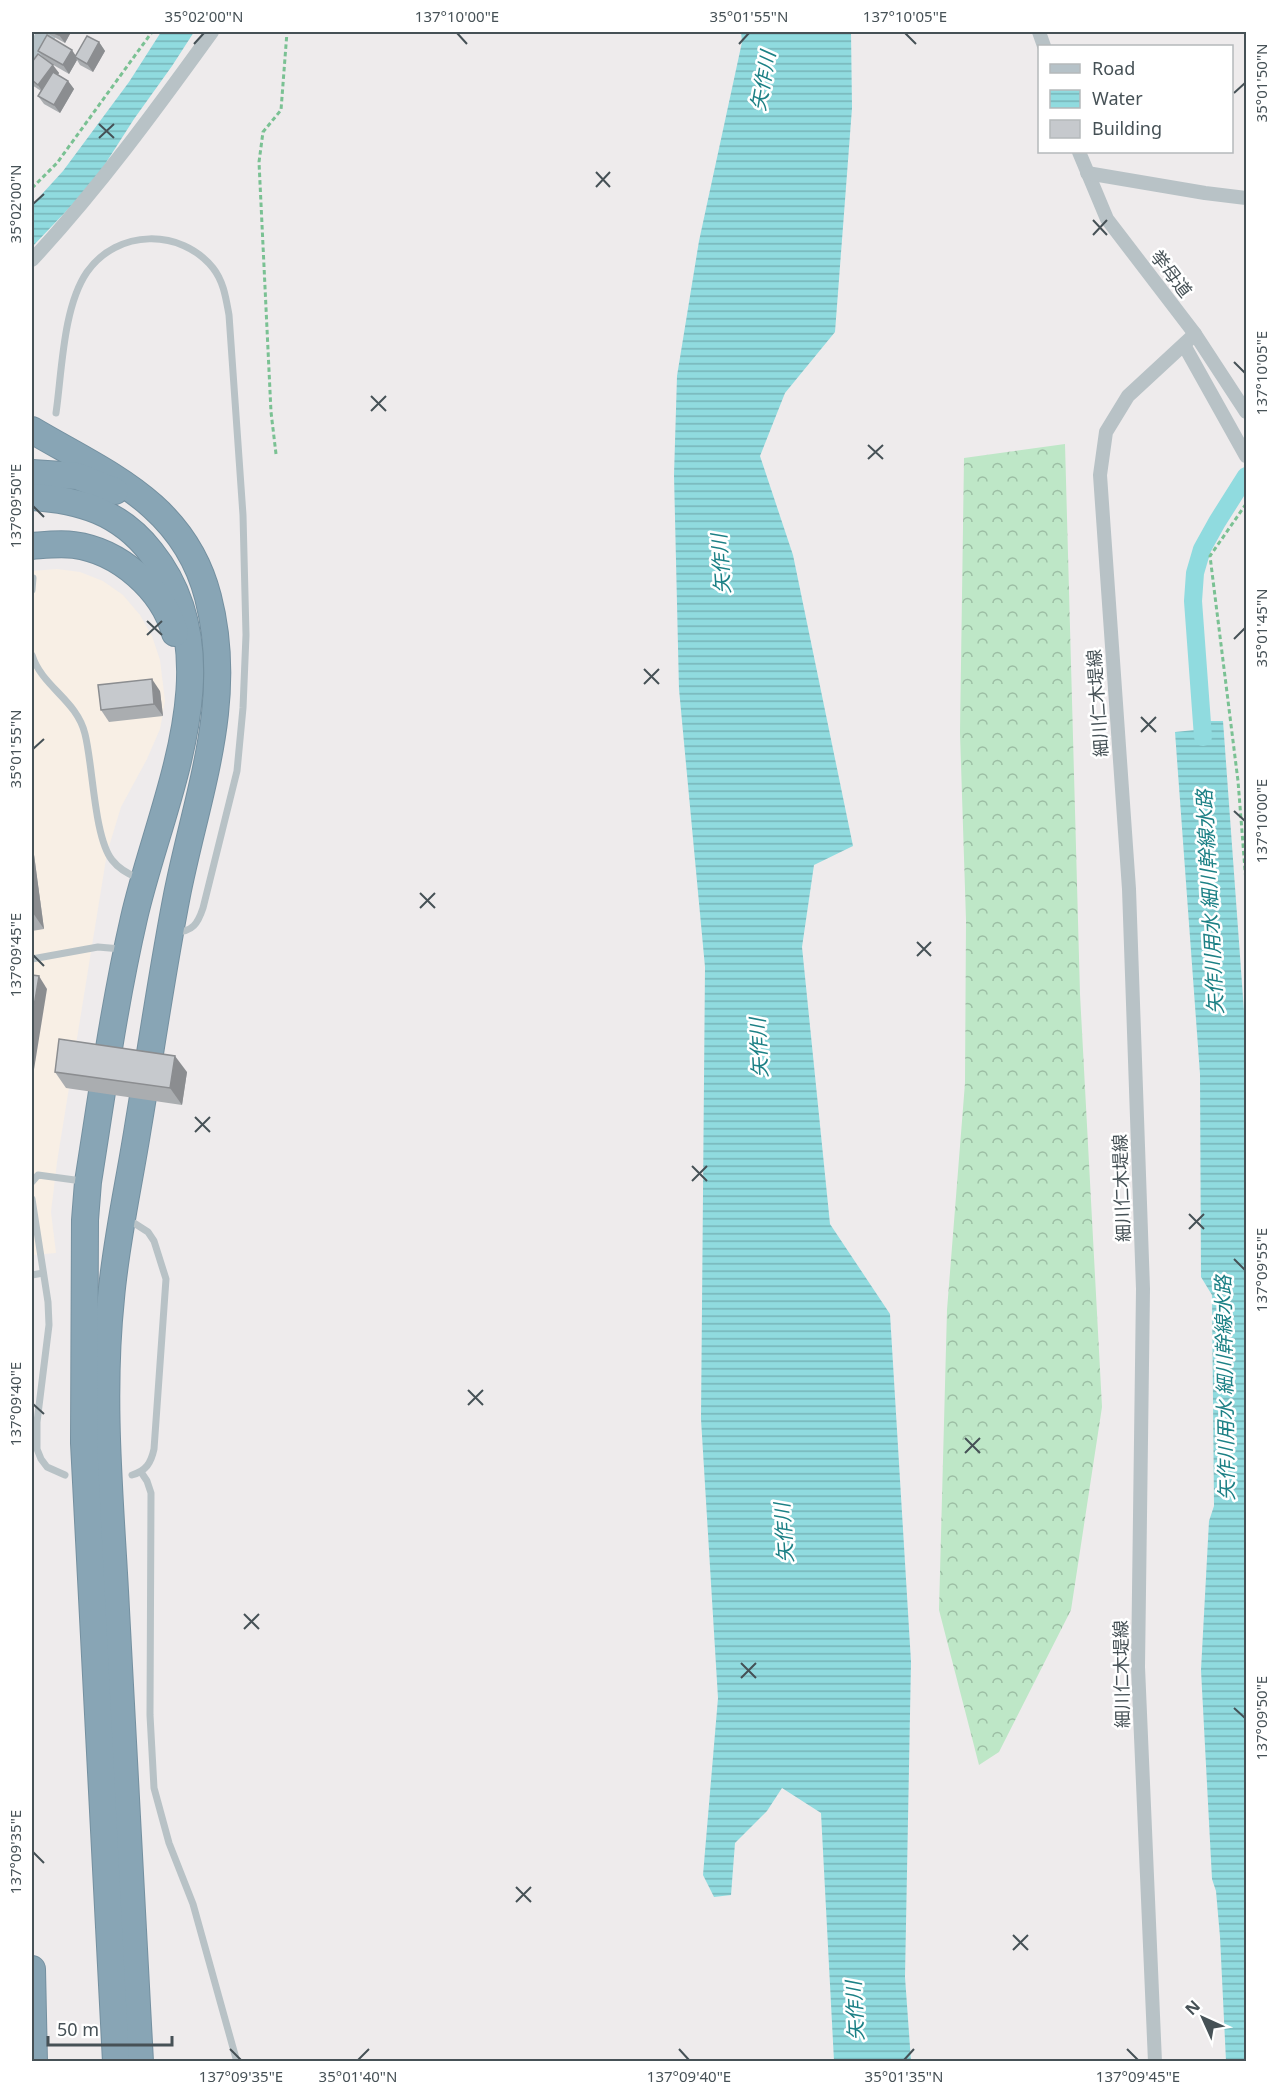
<svg xmlns="http://www.w3.org/2000/svg" width="1278" height="2093" viewBox="0 0 1278 2093" font-family="'Noto Sans','Noto Sans JP',sans-serif">
  <style>
    .commercial { fill: #f8efe5 }
    .forest { fill: url(#forest-crowns) }
    .water { fill: url(#water-rules) }
    .lines { fill: none; stroke-linecap: round; stroke-linejoin: round }
    .canal { stroke: #90dbdf; stroke-width: 18 }
    .highway-casing { stroke: #7490a0; stroke-width: 28 }
    .path { stroke: #7ac193; stroke-width: 3; stroke-dasharray: 4.5 3; stroke-linecap: butt }
    .lane { stroke: #b8c2c6; stroke-width: 7 }
    .street { stroke: #b8c2c6; stroke-width: 14 }
    .secondary { stroke: #b6c2c8; stroke-width: 20 }
    .highway { stroke: #88a5b5; stroke-width: 26 }
    .wall { fill: #aaadb0 }
    .shaded-wall { fill: #8b8d90 }
    .building { fill: #c6c9cd; stroke: #8b8d90; stroke-width: 1.5 }
    .ticks { fill: none; stroke: #465156; stroke-width: 2 }
    .labels { text-anchor: middle; stroke-width: 5; stroke-linejoin: round; paint-order: stroke }
    .street-label { font-size: 18px; fill: #465156; stroke: #fff }
    .water-label { font-size: 20px; font-style: italic; fill: #1c8085; stroke: #fff }
    .neatline { fill: none; stroke: #465156; stroke-width: 2 }
    .ticks-label { font-size: 15px; text-anchor: middle; fill: #465156 }
  </style>
  <defs>
    <pattern id="forest-crowns" width="20" height="18" patternUnits="userSpaceOnUse" patternTransform="scale(1.5)"><rect width="20" height="18" fill="#bee7c7"/><path d="M2 6a3 3 0 1 1 6 0M12 15a3 3 0 1 1 6 0" fill="none" stroke="#9cbea4"/></pattern>
    <pattern id="water-rules" width="6" height="5" patternUnits="userSpaceOnUse" patternTransform="scale(1.5)"><rect width="6" height="5" fill="#90dbdf"/><path d="M0 2.5h6" fill="none" stroke="#77b4b8"/></pattern>
  </defs>
  <rect width="100%" height="100%" fill="#eeebec"/>
  <!-- commercial -->
  <polygon class="commercial" points="57,569 80,572 103,581 123,595 140,615 152,636 160,660 165,701 160,729 147,759 121,807 107,853 57,1162 51,1212 56,1253 32,1255 32,571"/>
  <!-- forest -->
  <polygon class="forest" points="1065,444 1080,994 1102,1407 1071,1610 999,1752 979,1765 939,1610 947,1310 965,1083 966,920 960,733 964,458"/>
  <!-- water -->
  <g class="water">
    <polygon points="161,32 194,32 172,66 134,119 93,183 32,247 32,205 63,171 129,82"/>
    <polygon points="741,32 851,32 852,108 835,332 785,393 760,456 793,555 853,846 814,865 802,947 830,1224 890,1314 911,1662 905,1977 911,2061 834,2061 821,1813 782,1788 767,1811 735,1843 731,1895 714,1897 703,1875 718,1698 701,1419 705,967 679,689 674,475 677,376 699,241 742,42"/>
    <polygon points="1209,711 1210,721 1223,721 1246,1039 1246,2062 1226,2061 1220,1937 1216,1891 1212,1879 1201,1670 1209,1521 1214,1506 1212,1295 1201,1277 1200,1074 1175,732 1195,730 1194,712"/>
  </g>
  <g class="lines">
    <!-- canal -->
    <polyline class="canal" points="1203,737 1193,601 1195,573 1202,549 1217,522 1246,476"/>
    <!-- highway casing -->
    <g class="highway-casing">
      <g id="highway">
        <path d="M32,430C106,474 184,503 208,597C235,701 197,794 177,895C162,972 151,1050 138,1127C129,1184 116,1241 111,1298C100,1402 111,1507 116,1610C124,1761 132,1911 140,2062"/>
        <polyline points="32,473 77,476 115,491"/>
        <path d="M32,497C80,500 120,512 151,552C236,658 160,803 134,918C114,1005 102,1094 88,1182L85,1220L84,1443L116,2062"/>
        <path d="M32,546C45,545 60,543 74,545C119,551 163,589 175,633"/>
        <polyline points="32,1969 34,2062"/>
      </g>
    </g>
    <!-- path -->
    <g class="path">
      <polyline points="32,188 57,163 152,32"/>
      <polyline points="276,454 271,412 259,162 263,132 281,110 287,32"/>
      <polyline points="1246,504 1210,556 1238,781 1246,882"/>
    </g>
    <!-- lane -->
    <g class="lane">
      <path d="M56,413C62,371 63,307 87,272C117,229 181,228 213,268C224,282 226,299 229,315L243,515L246,635L243,708L237,771L203,908C198,923 193,932 175,932"/>
      <polyline points="32,590 33,578"/>
      <path d="M32,655C42,687 77,700 85,734C93,765 94,837 112,860C119,869 128,874 138,878"/>
      <polyline points="32,959 98,947 121,949"/>
      <polyline points="32,1182 38,1175 82,1181"/>
      <polyline points="32,1199 48,1302 49,1325 37,1422 37,1449 41,1459 47,1467 65,1475"/>
      <path d="M127,1222L134,1223L148,1232L154,1241L166,1279L154,1449C151,1463 146,1471 132,1475"/>
      <polyline points="32,1275 43,1273"/>
      <polyline points="141,1472 147,1481 151,1493 150,1715 154,1788 169,1843 193,1904 237,2062"/>
    </g>
    <!-- street -->
    <g class="street">
      <polyline points="1039,32 1044,46"/>
      <polyline points="1079,152 1107,219 1195,334 1246,412"/>
      <polyline points="1087,173 1205,193 1246,198"/>
      <path d="M32,260C98,189 155,111 212,32"/>
      <polyline points="1184,345 1246,456"/>
      <polyline points="1155,2062 1138,1667 1143,1289 1129,889 1100,475 1106,432 1128,396 1195,334"/>
    </g>
    <!-- secondary -->
    <polyline class="secondary" points="32,63 47,32"/>
    <!-- highway -->
    <use href="#highway" class="highway"/>
  </g>
  <!-- wall -->
  <g class="wall">
    <polygon points="45,32 71,32 65,43"/>
    <polygon points="99,42 105,51 93,72 80,65 77,60 69,74 50,63 59,73 58,75 68,81 74,89 60,113 44,104 38,96 41,91 32,85 32,62 43,57 38,51 76,55"/>
    <polygon points="160,691 163,716 109,722 101,710"/>
    <polygon points="32,840 44,929 32,931"/>
    <polygon points="55,1072 187,1072 182,1105 66,1088"/>
  </g>
  <!-- shaded-wall -->
  <g class="shaded-wall">
    <polygon points="61,32 71,32 65,43 59,35"/>
    <polygon points="99,42 105,51 93,72 87,64"/>
    <polygon points="72,50 78,59 75,57 77,60 69,74 63,65"/>
    <polygon points="53,65 59,73 44,94 38,85"/>
    <polygon points="68,81 74,89 60,113 54,105"/>
    <polygon points="152,679 160,691 163,716 154,704"/>
    <polygon points="32,840 44,929 33,913 32,906"/>
    <polygon points="39,976 47,989 32,1082 32,1018"/>
    <polygon points="175,1056 187,1072 182,1105 170,1088"/>
  </g>
  <!-- building -->
  <g class="building">
    <polygon points="52,32 61,32 59,35"/>
    <polygon points="47,35 72,50 63,65 38,51"/>
    <polygon points="87,36 99,42 87,64 75,57"/>
    <polygon points="38,54 53,65 38,85 32,80 32,62"/>
    <polygon points="53,72 68,81 54,105 38,96"/>
    <polygon points="152,679 154,704 101,710 98,685"/>
    <polygon points="32,975 39,976 32,1018"/>
    <polygon points="59,1039 175,1056 170,1088 55,1072"/>
  </g>
  <!-- ticks -->
  <path class="ticks" d="M457,33L467,44M905,33L916,44M194,44L204,33M739,44L749,33M1234,93L1245,83M99,124L114,138M99,138L114,124M596,172L610,187M596,187L610,172M33,204L44,194M1093,220L1107,235M1093,235L1107,220M1234,362L1245,373M371,396L386,411M371,411L386,396M868,445L883,459M868,459L883,445M33,506L44,517M147,621L162,635M147,635L162,621M1234,639L1245,628M644,669L659,684M644,684L659,669M1141,717L1156,732M1141,732L1156,717M33,749L44,739M1234,811L1245,821M420,893L435,908M420,908L435,893M917,942L931,956M33,955L44,966M917,956L931,942M195,1117L210,1132M195,1132L210,1117M692,1166L707,1181M692,1181L707,1166M1189,1214L1204,1229M1189,1229L1204,1214M1234,1259L1245,1270M468,1390L483,1405M33,1404L44,1414M468,1405L483,1390M965,1438L980,1453M965,1453L980,1438M244,1614L259,1629M244,1629L259,1614M741,1663L756,1678M741,1678L756,1663M1234,1708L1245,1718M33,1852L44,1863M516,1887L531,1902M516,1902L531,1887M1013,1935L1028,1950M1013,1950L1028,1935M230,2049L241,2060M679,2049L689,2060M1127,2049L1138,2060M358,2060L369,2049M904,2060L914,2049"/>
  <g class="labels">
    <!-- street labels -->
    <g class="street-label">
      <text transform="translate(1171 274) rotate(52)" y="6">挙母道</text>
      <text transform="translate(1098 703) rotate(-94)" y="6">細川仁木堤線</text>
      <text transform="translate(1122 1188) rotate(-92)" y="6">細川仁木堤線</text>
      <text transform="translate(1122 1674) rotate(-91)" y="6">細川仁木堤線</text>
    </g>
    <!-- water labels -->
    <g class="water-label">
      <text transform="translate(763 81) rotate(-80)" y="7">矢作川</text>
      <text transform="translate(721 564) rotate(-94)" y="7">矢作川</text>
      <text transform="translate(1210 902) rotate(-93)" y="7">矢作川用水 細川幹線水路</text>
      <text transform="translate(759 1048) rotate(-93)" y="7">矢作川</text>
      <text transform="translate(1225 1388) rotate(-91)" y="7">矢作川用水 細川幹線水路</text>
      <text transform="translate(784 1533) rotate(-94)" y="7">矢作川</text>
      <text transform="translate(855 2011) rotate(-93)" y="7">矢作川</text>
    </g>
  </g>
  <!-- border -->
  <rect width="1278" height="2093" fill="none" stroke="#ffffff" stroke-width="66"/>
  <!-- legend -->
  <rect x="1038" y="45" width="195" height="108" fill="#ffffff" stroke="#b5b9bb" stroke-width="1.5"/>
  <rect x="1050" y="64" width="30" height="9" fill="#b6c2c8" stroke="#b5b9bb" stroke-width="1.5"/>
  <text x="1092" y="75" font-size="18" fill="#465156">Road</text>
  <rect x="1050" y="90" width="30" height="18" fill="url(#water-rules)" stroke="#b5b9bb" stroke-width="1.5"/>
  <text x="1092" y="105" font-size="18" fill="#465156">Water</text>
  <rect x="1050" y="120" width="30" height="18" fill="#c6c9cd" stroke="#b5b9bb" stroke-width="1.5"/>
  <text x="1092" y="135" font-size="18" fill="#465156">Building</text>
  <!-- north arrow -->
  <g transform="translate(1203 2018) rotate(315)" stroke="#ffffff" stroke-width="4.5" paint-order="stroke">
  <path d="M0-4.5L10 22L0 15L-10 22Z" fill="#465156"/>
  <text y="-9" font-size="16" font-weight="bold" text-anchor="middle" fill="#465156">N</text>
  </g>
  <!-- scale -->
  <path d="M48 2036v9h124v-9" fill="none" stroke="#465156" stroke-width="3"/>
  <text x="57" y="2036" font-size="18" fill="#465156" stroke="#ffffff" stroke-width="4.5" paint-order="stroke">50 m</text>
  <rect x="33" y="33" width="1212" height="2027" class="neatline"/>
  <g class="ticks-label">
    <text x="204" y="22">35°02'00"N</text>
    <text x="457" y="22">137°10'00"E</text>
    <text x="749" y="22">35°01'55"N</text>
    <text x="905" y="22">137°10'05"E</text>
    <text transform="translate(1262 83) rotate(-90)" y="5">35°01'50"N</text>
    <text transform="translate(16 204) rotate(-90)" y="5">35°02'00"N</text>
    <text transform="translate(1262 373) rotate(-90)" y="5">137°10'05"E</text>
    <text transform="translate(16 506) rotate(-90)" y="5">137°09'50"E</text>
    <text transform="translate(1262 628) rotate(-90)" y="5">35°01'45"N</text>
    <text transform="translate(16 749) rotate(-90)" y="5">35°01'55"N</text>
    <text transform="translate(1262 821) rotate(-90)" y="5">137°10'00"E</text>
    <text transform="translate(16 955) rotate(-90)" y="5">137°09'45"E</text>
    <text transform="translate(1262 1270) rotate(-90)" y="5">137°09'55"E</text>
    <text transform="translate(16 1404) rotate(-90)" y="5">137°09'40"E</text>
    <text transform="translate(1262 1718) rotate(-90)" y="5">137°09'50"E</text>
    <text transform="translate(16 1852) rotate(-90)" y="5">137°09'35"E</text>
    <text x="241" y="2082">137°09'35"E</text>
    <text x="358" y="2082">35°01'40"N</text>
    <text x="689" y="2082">137°09'40"E</text>
    <text x="904" y="2082">35°01'35"N</text>
    <text x="1138" y="2082">137°09'45"E</text>
  </g>
</svg>
